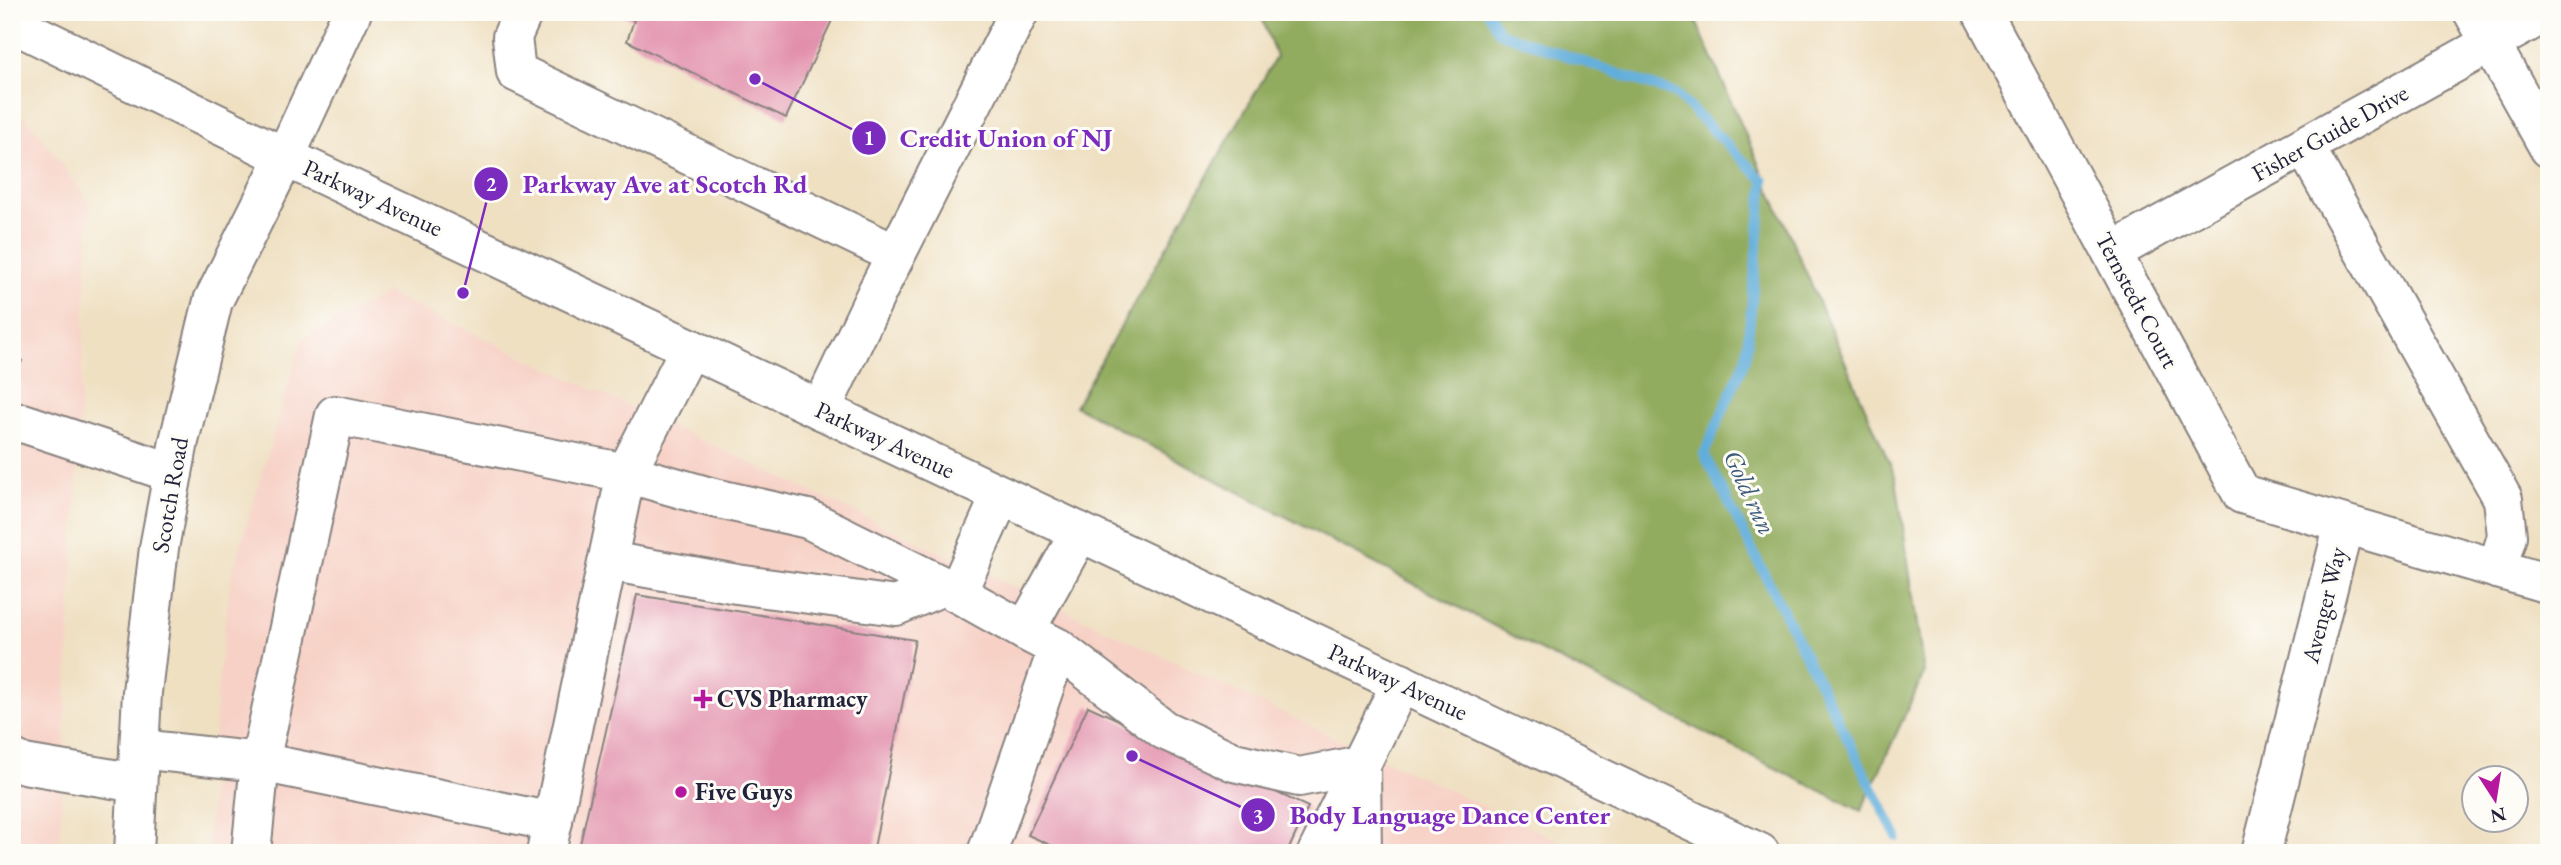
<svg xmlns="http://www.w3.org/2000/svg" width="2561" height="865" viewBox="0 0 2561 865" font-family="'EB Garamond',serif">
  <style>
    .built { fill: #f7d1c6 }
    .forest { fill: #92ac5f; stroke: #5a674d; stroke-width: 2 }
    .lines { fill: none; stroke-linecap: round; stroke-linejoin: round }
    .stream { stroke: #62aedb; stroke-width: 10 }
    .building { fill: #e28eab }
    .minor-casing { stroke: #88817e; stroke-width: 42 }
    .major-casing { stroke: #88817e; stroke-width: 42 }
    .minor { stroke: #fff; stroke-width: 38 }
    .major { stroke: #fff; stroke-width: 38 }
    .poi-dot { fill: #b5179e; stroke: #fdfcf7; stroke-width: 2.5 }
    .labels { text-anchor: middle; stroke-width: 6; stroke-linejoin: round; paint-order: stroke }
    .street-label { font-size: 24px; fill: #22223b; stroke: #fdfcf7 }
    .poi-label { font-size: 24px; font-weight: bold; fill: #22223b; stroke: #fdfcf7; text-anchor: start }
    .water-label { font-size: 26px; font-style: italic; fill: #3c5a7b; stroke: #fdfcf7 }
    .leader { fill: none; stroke: #7b2cbf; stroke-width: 2.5 }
    .callout-dot { fill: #7b2cbf; stroke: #fdfcf7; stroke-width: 2.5 }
    .mark-label { font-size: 21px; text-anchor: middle; font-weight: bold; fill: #fff }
    .callout-label { font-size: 26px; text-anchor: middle; font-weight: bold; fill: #7b2cbf; stroke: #fdfcf7; stroke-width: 6; stroke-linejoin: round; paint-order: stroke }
  </style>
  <rect width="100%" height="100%" fill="#fdfcf7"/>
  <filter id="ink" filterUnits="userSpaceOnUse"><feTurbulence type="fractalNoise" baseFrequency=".0143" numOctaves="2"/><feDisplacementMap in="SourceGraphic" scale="14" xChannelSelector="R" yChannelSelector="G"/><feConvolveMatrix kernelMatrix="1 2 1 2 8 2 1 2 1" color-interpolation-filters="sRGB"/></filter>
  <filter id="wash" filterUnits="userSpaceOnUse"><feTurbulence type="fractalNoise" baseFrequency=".00686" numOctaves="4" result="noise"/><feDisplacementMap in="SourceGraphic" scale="28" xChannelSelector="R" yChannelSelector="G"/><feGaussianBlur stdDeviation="1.57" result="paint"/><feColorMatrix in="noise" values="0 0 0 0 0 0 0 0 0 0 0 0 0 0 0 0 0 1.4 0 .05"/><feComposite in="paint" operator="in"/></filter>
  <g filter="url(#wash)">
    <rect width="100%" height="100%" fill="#efe0c2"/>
    <!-- built -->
    <g class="built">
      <polygon points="12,111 28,119 90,203 59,853 12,853"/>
      <polygon points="388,293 1336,738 1585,853 207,853 217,692 231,577 302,339"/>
    </g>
    <!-- forest -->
    <polygon class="forest" points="1260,12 1692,12 1896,478 1924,673 1861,811 1538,649 1075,406 1276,57"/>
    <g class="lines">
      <!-- stream -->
      <polyline class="stream" points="1488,12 1499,32 1676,94 1764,181 1746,358 1704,454 1897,837"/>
    </g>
    <g id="blocks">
      <!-- building -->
      <g class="building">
        <polygon points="614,12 836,12 786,118 627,41 634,20"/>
        <polygon points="12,356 22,361 12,379"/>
        <polygon points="637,595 915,640 873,853 578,853"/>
        <polygon points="1088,706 1308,807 1287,853 1068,853 1028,835"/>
      </g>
    </g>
  </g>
  <g filter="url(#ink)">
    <use href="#blocks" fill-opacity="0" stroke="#88817e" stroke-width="2"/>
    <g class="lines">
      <!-- minor casing -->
      <g class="minor-casing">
        <g id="minor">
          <polyline points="523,12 512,37 516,72 895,254"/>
          <polyline points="1982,12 2242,494 2549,584"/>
          <polyline points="2473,12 2549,148"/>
          <polyline points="2305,147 2503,499 2507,536 2497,569"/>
          <polyline points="285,157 352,12"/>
          <polyline points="2112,252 2547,12"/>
          <polyline points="821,410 878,290 1019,12"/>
          <polyline points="12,424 23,423 173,473"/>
          <polyline points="1080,532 1025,631 1058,648 1164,730 1234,762 1299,777 1361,765 1362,853"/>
          <polyline points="608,561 737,584 896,606 943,586"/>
          <polyline points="957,593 1001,495"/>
          <polyline points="139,749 260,762 335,415 626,473 710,497 808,519 957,593 1025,631"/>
          <polyline points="12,758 24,764 137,783"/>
          <polyline points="251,853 260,762 553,822"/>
          <polyline points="546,853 626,473 690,348"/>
          <polyline points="987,853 1058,648"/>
          <polyline points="1317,853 1401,683"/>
          <polyline points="2261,853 2344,524"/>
        </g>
      </g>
      <!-- major casing -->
      <g class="major-casing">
        <g id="major">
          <polyline points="12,23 285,157 1760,853"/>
          <polyline points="134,853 142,692 159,548 179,441 213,301 285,157"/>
        </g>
      </g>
      <!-- minor -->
      <use href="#minor" class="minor"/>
      <!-- major -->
      <use href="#major" class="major"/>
    </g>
  </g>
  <!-- markers -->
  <g class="poi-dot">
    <path d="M699.5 688.5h7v7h7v7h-7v7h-7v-7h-7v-7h7z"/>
    <circle cx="681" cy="792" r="7"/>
  </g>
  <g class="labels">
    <!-- street labels -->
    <g class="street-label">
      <text transform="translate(2330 133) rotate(-29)" y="8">Fisher Guide Drive</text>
      <text transform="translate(373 198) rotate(25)" y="8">Parkway Avenue</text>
      <text transform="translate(2137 300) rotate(62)" y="8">Ternstedt Court</text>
      <text transform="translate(885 440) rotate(25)" y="8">Parkway Avenue</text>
      <text transform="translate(170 495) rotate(-80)" y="8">Scotch Road</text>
      <text transform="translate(2324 605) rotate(-76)" y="8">Avenger Way</text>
      <text transform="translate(1398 682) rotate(25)" y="8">Parkway Avenue</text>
    </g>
    <!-- poi labels -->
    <g class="poi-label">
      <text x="717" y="707">CVS Pharmacy</text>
      <text x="695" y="800">Five Guys</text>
    </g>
    <!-- water labels -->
    <g class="water-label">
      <text transform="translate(1750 492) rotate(65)" y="9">Gold run</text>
    </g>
  </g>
  <!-- callouts -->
  <path class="leader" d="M755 79L869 138M463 293L491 184M1132 756L1258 815"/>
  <g class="callout-dot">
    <circle cx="755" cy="79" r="7"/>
    <circle cx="463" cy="293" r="7"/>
    <circle cx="1132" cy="756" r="7"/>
    <circle cx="869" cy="138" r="18"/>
    <circle cx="491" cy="184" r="18"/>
    <circle cx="1258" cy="815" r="18"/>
  </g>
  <g class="mark-label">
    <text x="869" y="145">1</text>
    <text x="491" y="191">2</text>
    <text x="1258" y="823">3</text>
  </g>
  <g class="callout-label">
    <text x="1006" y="147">Credit Union of NJ</text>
    <text x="665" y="193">Parkway Ave at Scotch Rd</text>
    <text x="1450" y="824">Body Language Dance Center</text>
  </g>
  <!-- margin -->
  <rect width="2561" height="865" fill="none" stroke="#fdfcf7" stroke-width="42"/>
  <!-- north arrow -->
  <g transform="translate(2495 799) rotate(168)"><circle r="33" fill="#fdfcf7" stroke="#a5a5ac" stroke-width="2"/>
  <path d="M0-5L12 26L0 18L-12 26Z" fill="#b5179e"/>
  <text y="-10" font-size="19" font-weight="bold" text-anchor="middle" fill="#22223b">N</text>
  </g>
</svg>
